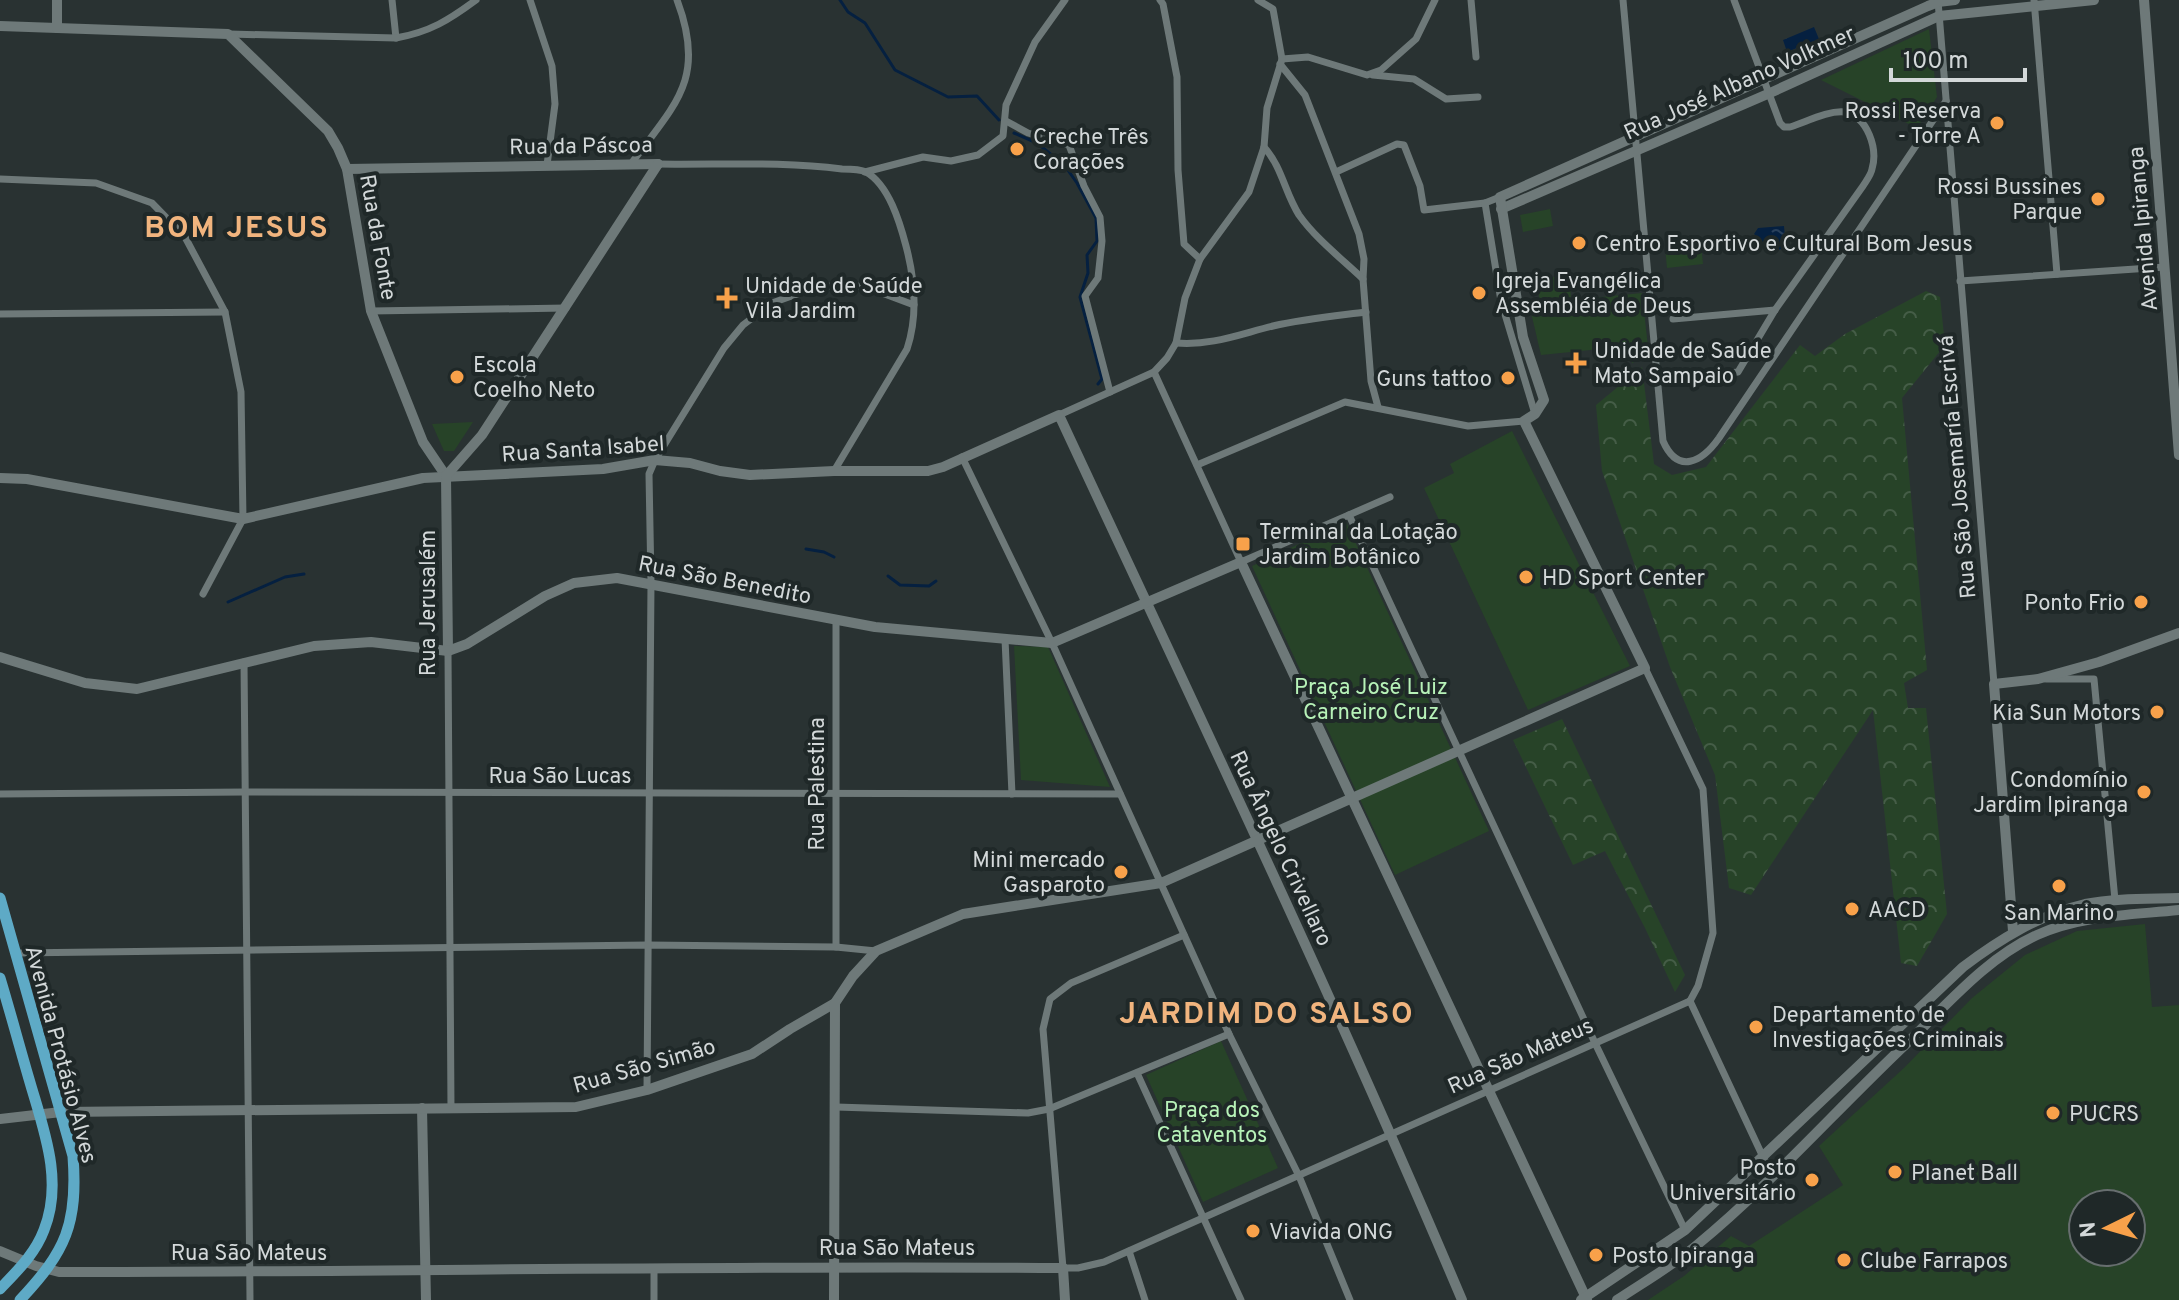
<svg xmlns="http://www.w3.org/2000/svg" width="2179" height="1300" viewBox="0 0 2179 1300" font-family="Overpass,sans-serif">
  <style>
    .forest { fill: url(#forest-crowns) }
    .park { fill: #274328; fill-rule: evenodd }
    .water { fill: url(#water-ripples) }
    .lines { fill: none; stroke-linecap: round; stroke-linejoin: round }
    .stream { stroke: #052040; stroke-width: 3 }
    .street { stroke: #6e7979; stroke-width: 7 }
    .secondary { stroke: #6e7979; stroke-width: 10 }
    .primary { stroke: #5eaac6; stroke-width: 11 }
    .poi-dot { fill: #f8a14a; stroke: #1f2828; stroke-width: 3 }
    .labels { text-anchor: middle; stroke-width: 8; stroke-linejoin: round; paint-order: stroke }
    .street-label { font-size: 22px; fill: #d3d8d9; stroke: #1f2828 }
    .poi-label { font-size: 22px; fill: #d3d8d9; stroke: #1f2828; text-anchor: start }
    .park-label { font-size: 22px; fill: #b7f2b8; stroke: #1f2828 }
    .district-label { font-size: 30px; font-weight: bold; letter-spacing: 2px; fill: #f1b47e; stroke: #1f2828 }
  </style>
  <defs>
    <pattern id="forest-crowns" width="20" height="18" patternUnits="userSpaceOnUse" patternTransform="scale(2)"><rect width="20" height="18" fill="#274328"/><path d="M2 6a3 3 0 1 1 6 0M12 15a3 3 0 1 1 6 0" fill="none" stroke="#455d47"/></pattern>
    <pattern id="water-ripples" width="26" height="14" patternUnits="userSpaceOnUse" patternTransform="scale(2)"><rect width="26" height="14" fill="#052040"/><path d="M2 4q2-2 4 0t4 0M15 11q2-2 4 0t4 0" fill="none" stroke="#29405b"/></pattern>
  </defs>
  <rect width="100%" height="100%" fill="#293232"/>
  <!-- forest -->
  <g class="forest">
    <polygon points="1926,291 1940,297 1945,345 1902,398 1927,670 1904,683 1908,708 1926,708 1947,914 1917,966 1901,963 1873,710 1751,895 1729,888 1715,775 1670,667 1602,471 1596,405 1642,367 1654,464 1672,475 1706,467 1800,345 1815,356 1845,334"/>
    <polygon points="1562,719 1685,975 1675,992 1645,928 1605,851 1573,865 1513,740"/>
  </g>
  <!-- park -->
  <g class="park">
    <polygon points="1929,29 1937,97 1917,128 1821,80"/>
    <polygon points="1550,209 1553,226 1523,232 1520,215"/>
    <polygon points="1701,244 1703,264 1667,268 1665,247"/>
    <polygon points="1569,276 1571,297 1539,299 1538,278"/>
    <polygon points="1642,293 1649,356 1632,363 1630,346 1541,355 1529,304"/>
    <polygon points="473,422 454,451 444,451 432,424"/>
    <polygon points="1512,431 1630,666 1528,710 1424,488 1454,473 1450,464"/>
    <polygon points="1346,522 1489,831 1395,875 1252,566"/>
    <polygon points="1014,646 1048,647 1110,787 1021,780"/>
    <path d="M2145,924L2152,1007L2179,1005V1300H1648L1684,1276L1731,1236L1749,1246L1843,1185L1819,1146L1905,1067L1972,998L2025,955L2077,931ZM2131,1204V1252H2083V1204Z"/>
    <polygon points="1221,1041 1278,1168 1203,1202 1146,1075"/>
  </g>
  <!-- water -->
  <g class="water">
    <polygon points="1814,27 1819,39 1787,52 1783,40"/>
    <polygon points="1784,226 1786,248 1777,250 1773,243 1765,244 1754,234 1758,228"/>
  </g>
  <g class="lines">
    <!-- stream -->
    <g class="stream">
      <polyline points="840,0 848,12 865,23 895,70 948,97 977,96 999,120"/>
      <polyline points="1014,133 1037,143 1065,166 1077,183 1096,218 1097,241 1087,255 1088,273 1080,297 1102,379 1098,384"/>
      <polyline points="806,549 824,552 834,557"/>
      <polyline points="888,576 900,585 929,586 936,581"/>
      <polyline points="228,602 285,577 304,574"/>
    </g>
    <!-- street -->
    <g class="street">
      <polyline points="392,0 396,38"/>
      <polyline points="530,0 552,66 555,104 547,165"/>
      <polyline points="1160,0 1163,4 1177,77 1178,170 1184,244 1200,259"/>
      <polyline points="1471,0 1476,57"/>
      <path d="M1623,0L1663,441C1678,475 1702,462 1719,438L1946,101"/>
      <polyline points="2034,0 2057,274"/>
      <polyline points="1938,1 1994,684"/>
      <path d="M229,34L396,38C430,32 449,20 476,0"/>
      <polyline points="1282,59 1308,57 1367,75 1381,70 1416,39 1435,0"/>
      <polyline points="1280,64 1305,95 1359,234 1364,259 1363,279 1371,381 1378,407"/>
      <polyline points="1373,75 1414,79 1446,99 1478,97"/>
      <polyline points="1006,121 1028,133 1069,145 1084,186 1100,217 1102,241 1098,278 1085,296 1110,392"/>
      <path d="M1264,147C1282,167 1285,193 1299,215C1316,239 1342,259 1363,279"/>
      <path d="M631,164C675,104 707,79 677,0"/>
      <path d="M658,164C719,165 781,161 842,169C849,169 860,169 866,172C889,185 900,223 906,246C915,280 918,316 907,349L834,471"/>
      <polyline points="865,172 923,157 951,161 978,155 1003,136 1006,105 1035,42 1065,0"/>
      <polyline points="1336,172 1397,144 1404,145 1420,186 1424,210 1485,203"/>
      <polyline points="0,179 96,183 152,203 185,237 225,312 241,392 243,519 203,594"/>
      <polyline points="1500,197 1485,203 1501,301 1535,414"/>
      <polyline points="1960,281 2165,267"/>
      <polyline points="371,311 566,308"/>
      <polyline points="0,314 225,312"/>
      <polyline points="1673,319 1775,310"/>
      <path d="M1176,343C1211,346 1240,334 1273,326C1304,319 1335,316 1366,312"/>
      <polyline points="1154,372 1241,562 1390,497"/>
      <path d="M1678,379L1738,372L1775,310L1863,186C1866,181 1871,175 1872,169C1878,149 1868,117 1845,112C1828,110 1806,122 1790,127H1784L1780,123L1734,0"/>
      <polyline points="1059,415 1154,372 1167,358 1176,343 1185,298 1200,259 1249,192 1264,147 1267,108 1282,59 1273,9 1258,0"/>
      <polyline points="962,457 1052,643 1229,1034 1299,1176 1350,1300"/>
      <polyline points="1197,465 1345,402 1468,426 1524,421"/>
      <polyline points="1349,515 1595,1043 1685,1230"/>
      <polyline points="836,620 836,947"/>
      <polyline points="1005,639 1012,794"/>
      <polyline points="448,651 451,1108"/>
      <polyline points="244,662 250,1300"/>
      <polyline points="1645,668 1703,789 1713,933 1698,986 1690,1001"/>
      <polyline points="2046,679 2094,679 2115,900"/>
      <polyline points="0,794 245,792 1120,794"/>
      <polyline points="1184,935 1071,983 1050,999 1043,1029 1063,1268 1078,1268 1104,1262 1690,1001"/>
      <polyline points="16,953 648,945 836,947 876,951"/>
      <polyline points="1690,1001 1763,1157 1774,1176"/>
      <polyline points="1137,1073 1241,1300"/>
      <polyline points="647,1090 651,583 649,474 655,460 724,348 743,325 772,303 814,288 849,284 874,290 914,305"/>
      <polyline points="836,1107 1028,1113 1049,1109 1229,1034"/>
      <polyline points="1129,1251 1145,1300"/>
      <polyline points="654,1268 654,1300"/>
    </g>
    <!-- secondary -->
    <g class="secondary">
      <polyline points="2144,0 2179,455"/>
      <polyline points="0,26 228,34 328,131 338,148 347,169 371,311 423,442 446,476"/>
      <polyline points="57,28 57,0"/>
      <polyline points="347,169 658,164"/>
      <polyline points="1501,209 1770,93 1939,16 2094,0"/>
      <path d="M0,478L27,479L243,519L423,478L603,469L655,460L690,463L720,471L750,475L834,471H928L943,467L1059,415C1196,709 1336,1002 1462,1300"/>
      <polyline points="448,651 446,476 482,435 658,164"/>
      <polyline points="0,657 85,683 137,689 314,646 371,642 448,651 467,644 545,596 574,583 617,578 875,627 1052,643 1241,562 1587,1300"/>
      <polyline points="2013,931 1994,684 2038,679 2099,662 2179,633"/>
      <polyline points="422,1108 426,1300"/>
      <polyline points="0,1119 61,1112 576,1107 647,1090 752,1054 790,1029 835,1003 853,976 876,951 963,914 1161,883 1645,668 1524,421 1535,414 1544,400 1523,337 1500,197 1928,6 1938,2 1955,0"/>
      <path d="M0,1251L36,1266L59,1272C394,1272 728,1265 1063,1268L1065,1300"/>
      <polyline points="834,1300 835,1003"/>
      <path d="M1581,1300L1685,1230L1963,967C2000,939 2039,915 2085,904C2115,898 2148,899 2179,898"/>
      <path d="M1617,1300C1644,1282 1672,1266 1697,1245C1772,1183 1836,1110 1907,1043C1946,1006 1986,958 2037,935C2081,915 2131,915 2179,910"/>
    </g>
    <!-- primary -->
    <g class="primary">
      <path d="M0,898L73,1156C78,1224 66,1251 20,1300"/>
      <path d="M0,978C10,1011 19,1045 29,1079C43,1128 64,1180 44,1230C35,1254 17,1271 0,1289"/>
    </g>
  </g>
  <!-- markers -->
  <g class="poi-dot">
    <circle cx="1997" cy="123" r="8"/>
    <circle cx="1017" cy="149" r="8"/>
    <circle cx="2098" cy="199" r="8"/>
    <circle cx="1579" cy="243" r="8"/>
    <circle cx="1479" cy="293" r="8"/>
    <path d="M723 286h8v8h8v8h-8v8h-8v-8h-8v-8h8z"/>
    <path d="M1572 351h8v8h8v8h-8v8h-8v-8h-8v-8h8z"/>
    <circle cx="457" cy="377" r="8"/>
    <circle cx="1508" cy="378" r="8"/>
    <rect x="1235" y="536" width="16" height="16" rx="4"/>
    <circle cx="1526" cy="577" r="8"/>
    <circle cx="2141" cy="602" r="8"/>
    <circle cx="2157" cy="712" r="8"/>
    <circle cx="2144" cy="792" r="8"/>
    <circle cx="1121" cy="872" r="8"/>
    <circle cx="2059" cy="886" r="8"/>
    <circle cx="1852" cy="909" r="8"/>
    <circle cx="1756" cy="1027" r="8"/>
    <circle cx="2053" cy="1113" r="8"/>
    <circle cx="1895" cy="1172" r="8"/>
    <circle cx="1812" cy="1180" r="8"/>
    <circle cx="1253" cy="1231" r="8"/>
    <circle cx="1596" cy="1255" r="8"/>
    <circle cx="1844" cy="1260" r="8"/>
  </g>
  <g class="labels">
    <!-- street labels -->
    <g class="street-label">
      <text transform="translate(1739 82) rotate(-24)" y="8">Rua José Albano Volkmer</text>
      <text transform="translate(581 145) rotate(-1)" y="8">Rua da Páscoa</text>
      <text transform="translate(2142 229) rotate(-95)" y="8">Avenida Ipiranga</text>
      <text transform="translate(379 237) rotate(80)" y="8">Rua da Fonte</text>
      <text transform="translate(583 448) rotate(-4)" y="8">Rua Santa Isabel</text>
      <text transform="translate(1956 467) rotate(-95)" y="8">Rua São Josemaría Escrivá</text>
      <text transform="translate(725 579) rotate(11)" y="8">Rua São Benedito</text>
      <text transform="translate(427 603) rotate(-90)" y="8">Rua Jerusalém</text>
      <text x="560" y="783">Rua São Lucas</text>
      <text transform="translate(816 784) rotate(-90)" y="8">Rua Palestina</text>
      <text transform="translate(1282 848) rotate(65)" y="8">Rua Ângelo Crivellaro</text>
      <text transform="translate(62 1054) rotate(75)" y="8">Avenida Protásio Alves</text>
      <text transform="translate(1520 1055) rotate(-24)" y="8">Rua São Mateus</text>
      <text transform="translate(644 1065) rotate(-16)" y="8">Rua São Simão</text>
      <text x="897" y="1255">Rua São Mateus</text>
      <text x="249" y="1260">Rua São Mateus</text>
    </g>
    <!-- poi labels -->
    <g class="poi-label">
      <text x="1981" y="118" text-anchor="end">Rossi Reserva<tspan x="1981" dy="25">- Torre A</tspan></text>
      <text x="1033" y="144">Creche Três<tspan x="1033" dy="25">Corações</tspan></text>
      <text x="2082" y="194" text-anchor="end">Rossi Bussines<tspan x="2082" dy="25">Parque</tspan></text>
      <text x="1595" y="251">Centro Esportivo e Cultural Bom Jesus</text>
      <text x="1495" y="288">Igreja Evangélica<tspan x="1495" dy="25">Assembléia de Deus</tspan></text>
      <text x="745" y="293">Unidade de Saúde<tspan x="745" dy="25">Vila Jardim</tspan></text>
      <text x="1594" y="358">Unidade de Saúde<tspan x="1594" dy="25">Mato Sampaio</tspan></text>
      <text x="473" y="372">Escola<tspan x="473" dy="25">Coelho Neto</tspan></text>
      <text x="1492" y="386" text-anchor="end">Guns tattoo</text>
      <text x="1259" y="539">Terminal da Lotação<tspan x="1259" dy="25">Jardim Botânico</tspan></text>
      <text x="1542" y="585">HD Sport Center</text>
      <text x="2125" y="610" text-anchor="end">Ponto Frio</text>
      <text x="2141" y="720" text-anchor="end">Kia Sun Motors</text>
      <text x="2128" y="787" text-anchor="end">Condomínio<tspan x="2128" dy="25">Jardim Ipiranga</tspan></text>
      <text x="1105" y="867" text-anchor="end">Mini mercado<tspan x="1105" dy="25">Gasparoto</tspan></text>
      <text x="1868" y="917">AACD</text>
      <text x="2059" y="920" text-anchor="middle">San Marino</text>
      <text x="1772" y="1022">Departamento de<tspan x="1772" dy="25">Investigações Criminais</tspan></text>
      <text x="2069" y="1121">PUCRS</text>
      <text x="1796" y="1175" text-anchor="end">Posto<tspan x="1796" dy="25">Universitário</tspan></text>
      <text x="1911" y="1180">Planet Ball</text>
      <text x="1269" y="1239">Viavida ONG</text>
      <text x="1612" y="1263">Posto Ipiranga</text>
      <text x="1860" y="1268">Clube Farrapos</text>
    </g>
    <!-- park labels -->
    <g class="park-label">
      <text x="1371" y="694">Praça José Luiz<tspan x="1371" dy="25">Carneiro Cruz</tspan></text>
      <text x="1212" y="1117">Praça dos<tspan x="1212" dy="25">Cataventos</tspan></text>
    </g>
    <!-- district labels -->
    <g class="district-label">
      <text x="237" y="237">BOM JESUS</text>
      <text x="1267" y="1023">JARDIM DO SALSO</text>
    </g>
  </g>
  <!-- north arrow -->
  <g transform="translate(2107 1228) rotate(265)"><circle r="38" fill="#1f2828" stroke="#676e6f" stroke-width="2"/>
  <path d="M0-6L14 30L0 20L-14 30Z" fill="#f8a14a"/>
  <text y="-12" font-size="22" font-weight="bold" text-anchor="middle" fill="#d3d8d9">N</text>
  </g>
  <!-- scale -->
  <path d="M1891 68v12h134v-12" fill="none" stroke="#d3d8d9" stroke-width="4"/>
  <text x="1903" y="68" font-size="24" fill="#d3d8d9" stroke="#1f2828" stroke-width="6" paint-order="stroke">100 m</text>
</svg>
